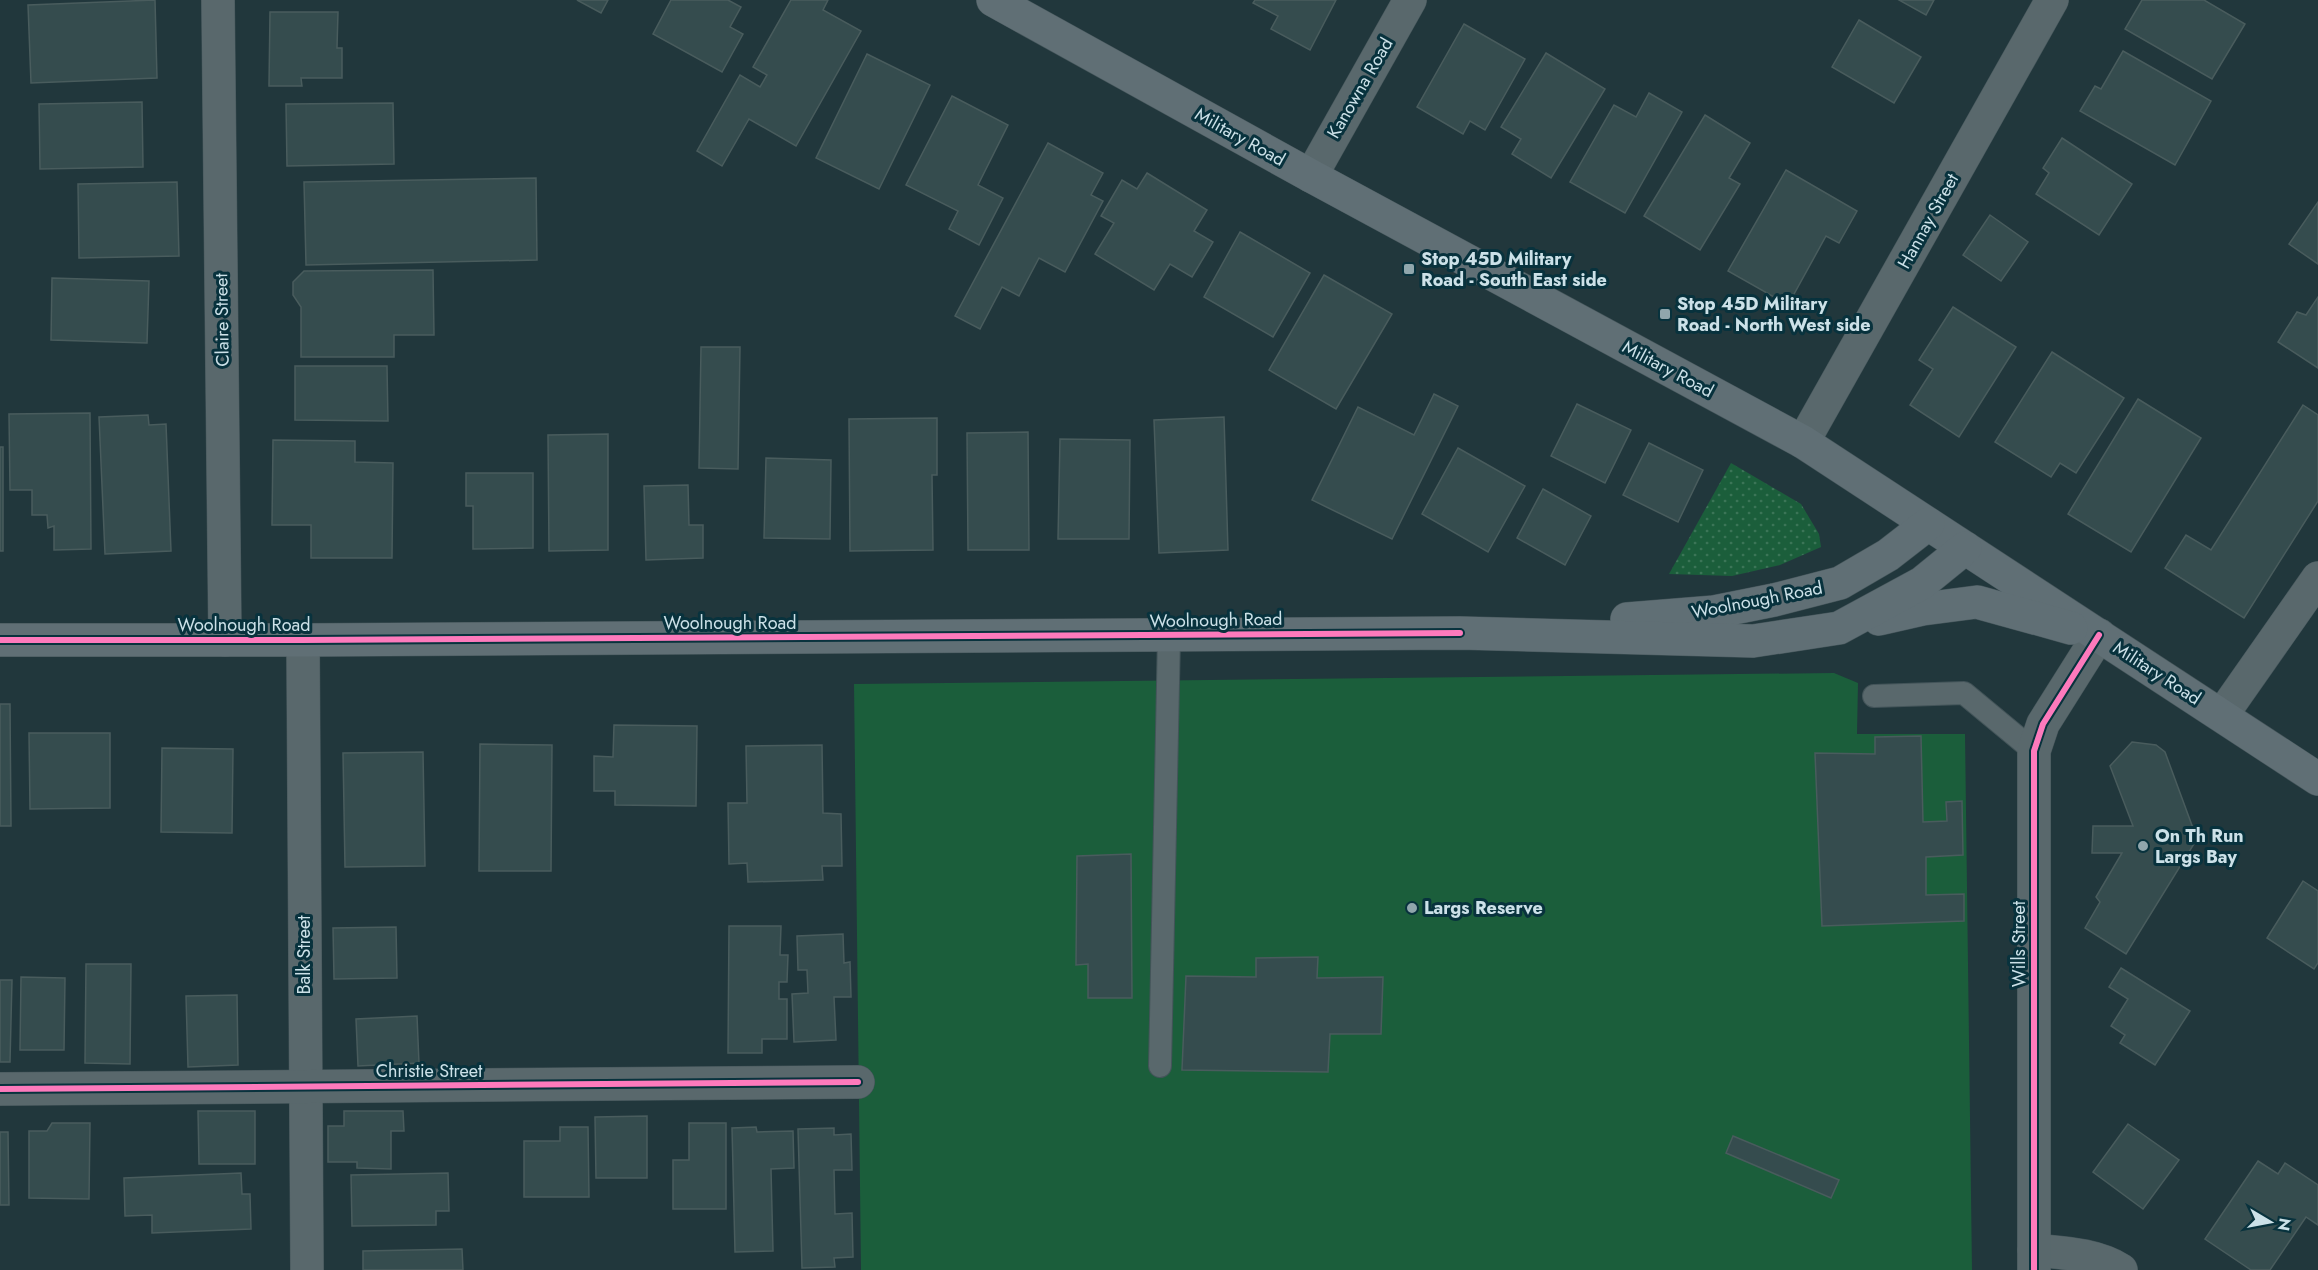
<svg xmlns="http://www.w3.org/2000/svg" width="2318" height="1270" viewBox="0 0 2318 1270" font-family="Jost,sans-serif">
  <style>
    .park { fill: url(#park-dots) }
    .pitch { fill: #1b5e3b }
    .building { fill: #354c4e; stroke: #495c5d; stroke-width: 1.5 }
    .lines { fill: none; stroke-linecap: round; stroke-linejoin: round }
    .lane-casing { stroke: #435459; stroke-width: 24 }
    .street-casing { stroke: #435459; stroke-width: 34 }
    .secondary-casing { stroke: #435459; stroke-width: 34 }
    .lane { stroke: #59686c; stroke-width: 22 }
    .street { stroke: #59686c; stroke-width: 33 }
    .secondary { stroke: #606f75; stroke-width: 33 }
    .cycleway-casing { stroke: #08323d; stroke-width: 10 }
    .cycleway { stroke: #fd7abc; stroke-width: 6 }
    .poi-dot { fill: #90a6ac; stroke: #08323d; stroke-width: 2 }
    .labels { text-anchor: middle; stroke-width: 6; stroke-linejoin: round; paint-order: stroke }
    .street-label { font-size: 18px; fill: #cce1e8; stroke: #08323d }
    .poi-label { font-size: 18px; font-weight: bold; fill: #cce1e8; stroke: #08323d; text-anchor: start }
  </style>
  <defs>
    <pattern id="park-dots" width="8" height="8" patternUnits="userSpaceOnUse" patternTransform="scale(1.5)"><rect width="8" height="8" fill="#1b5e3b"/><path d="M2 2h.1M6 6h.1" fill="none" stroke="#3b7557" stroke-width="1.8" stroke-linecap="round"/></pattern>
  </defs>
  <rect width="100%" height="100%" fill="#21373c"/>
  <!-- park -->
  <polygon class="park" points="1731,463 1801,504 1819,534 1821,547 1780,565 1732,576 1669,574"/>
  <!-- pitch -->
  <polygon class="pitch" points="1834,673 1858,683 1857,734 1965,734 1972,1270 861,1270 854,684"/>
  <!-- building -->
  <g class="building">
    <polygon points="155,0 157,78 31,83 28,5"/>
    <polygon points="577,0 608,0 601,13"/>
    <polygon points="671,0 728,0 741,7 730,27 743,34 722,72 653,34"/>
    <polygon points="791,0 828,0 823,10 861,31 796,146 749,119 722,166 697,151 740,75 760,87 767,75 753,67"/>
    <polygon points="1255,0 1336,0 1310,50 1271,29 1278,16 1253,3"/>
    <polygon points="1899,0 1934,0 1926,15"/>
    <polygon points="2142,0 2204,0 2245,24 2212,79 2125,29"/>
    <polygon points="270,12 338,12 337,48 342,48 342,78 301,78 302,86 269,86"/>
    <polygon points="1859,20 1921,57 1894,103 1832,67"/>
    <polygon points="1464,24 1525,59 1485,130 1470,121 1463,134 1417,107"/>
    <polygon points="2123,51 2211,101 2175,165 2080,111 2095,86 2101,89"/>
    <polygon points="1546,53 1605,89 1551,178 1512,154 1521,139 1501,127"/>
    <polygon points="867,54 930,85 879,189 816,158"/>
    <polygon points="1649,93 1682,112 1625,213 1570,182 1614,105 1636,117"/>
    <polygon points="952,96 1008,125 978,185 1003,198 979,245 949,229 958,211 906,185"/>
    <polygon points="142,102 143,167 40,169 39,104"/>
    <polygon points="393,103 394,164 287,166 286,104"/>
    <polygon points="1705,115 1750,143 1729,178 1740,184 1700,250 1644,216"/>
    <polygon points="2062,138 2132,184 2099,235 2036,194 2049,173 2043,168"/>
    <polygon points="1048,143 1103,173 1091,195 1103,201 1065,272 1039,258 1019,296 1002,287 980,329 955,316"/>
    <polygon points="1786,170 1857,211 1839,243 1826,236 1788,305 1728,271"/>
    <polygon points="1147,173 1207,210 1194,231 1213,242 1192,277 1170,264 1154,290 1095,254 1114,223 1101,216 1122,180 1137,189"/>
    <polygon points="536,178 537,260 306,265 304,182"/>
    <polygon points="177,182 179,256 79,258 78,184"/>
    <polygon points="2318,202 2318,264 2289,244"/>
    <polygon points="1990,215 2028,242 2001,281 1963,255"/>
    <polygon points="1240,232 1310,273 1273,337 1204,297"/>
    <polygon points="433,270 434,335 394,335 394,357 301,357 301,307 293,295 293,282 304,271"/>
    <polygon points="1324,275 1392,314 1336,409 1269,370"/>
    <polygon points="52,278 149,281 147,343 51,340"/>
    <polygon points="2318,297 2318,368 2278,342 2297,312 2306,315"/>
    <polygon points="1953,307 2016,347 1959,437 1910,405 1933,369 1919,360"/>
    <polygon points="701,347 740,347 738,469 699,468"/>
    <polygon points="2052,352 2124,398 2076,473 2060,463 2051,477 1995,442"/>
    <polygon points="295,366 387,366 388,421 295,420"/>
    <polygon points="1434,394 1458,406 1392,539 1312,500 1358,407 1414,435"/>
    <polygon points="2138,399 2201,438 2131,552 2068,514"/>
    <polygon points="1577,404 1631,430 1605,483 1551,456"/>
    <polygon points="2303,405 2318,415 2318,501 2244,618 2165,568 2186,535 2211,550"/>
    <polygon points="90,413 91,549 54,550 54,526 48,528 47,515 32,515 32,490 10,490 9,414"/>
    <polygon points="148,415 149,425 166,424 171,551 105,554 99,417"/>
    <polygon points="1224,417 1228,550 1159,553 1154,420"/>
    <polygon points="937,418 937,475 932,475 933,550 850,551 849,419"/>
    <polygon points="1028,432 1029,550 968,550 967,433"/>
    <polygon points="608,434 608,550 549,551 548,435"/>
    <polygon points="1060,439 1130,440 1129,539 1058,539"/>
    <polygon points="273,440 355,441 355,462 393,463 392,558 311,558 311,525 272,525"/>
    <polygon points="1649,443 1703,470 1678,522 1623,495"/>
    <rect x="0" y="447" width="3" height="104"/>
    <polygon points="1458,448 1525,486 1488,552 1422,514"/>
    <polygon points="766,458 831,460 830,539 764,538"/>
    <polygon points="466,473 533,473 533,548 473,549 473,506 466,506"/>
    <polygon points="688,485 689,525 703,525 703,558 646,560 644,486"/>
    <polygon points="1543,489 1591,516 1565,565 1517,538"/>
    <polygon points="0,704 10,704 11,826 0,826"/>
    <polygon points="614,725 697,726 696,806 615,805 615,791 594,791 594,756 613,757"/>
    <polygon points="29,733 110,733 110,808 30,809"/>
    <polygon points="1921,736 1923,822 1947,821 1946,802 1962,801 1963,855 1926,857 1926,895 1964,894 1964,921 1822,926 1815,753 1875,754 1875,737"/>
    <polygon points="2132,742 2156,745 2165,752 2197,839 2126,954 2085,928 2100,902 2096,897 2122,853 2092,853 2093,826 2133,826 2110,766"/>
    <polygon points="480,744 552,745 551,871 479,871"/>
    <polygon points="822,745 823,813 841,814 842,866 822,866 823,880 748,882 747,863 729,864 728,803 747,803 746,746"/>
    <polygon points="162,748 233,749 232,833 161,832"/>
    <polygon points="423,752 425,866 345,867 343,753"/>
    <polygon points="1131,854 1132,998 1088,998 1088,964 1076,965 1077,856"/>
    <polygon points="2303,881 2318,891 2318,963 2314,969 2267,938"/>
    <polygon points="729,926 781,926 780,955 788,955 787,982 779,982 779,999 787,999 787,1039 762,1039 762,1053 728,1053"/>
    <polygon points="396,927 397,978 334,979 333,928"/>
    <polygon points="843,934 844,963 850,962 851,997 834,997 836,1040 794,1042 792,994 808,993 807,970 798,970 797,936"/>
    <polygon points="1318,957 1317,978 1383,977 1381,1034 1330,1034 1328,1072 1182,1070 1186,976 1256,977 1256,958"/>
    <polygon points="86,964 131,964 130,1064 85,1063"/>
    <polygon points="2121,968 2190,1011 2155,1065 2120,1043 2125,1035 2111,1026 2128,999 2109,987"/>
    <polygon points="21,977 65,978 64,1050 20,1050"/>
    <polygon points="0,980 12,980 10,1062 0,1062"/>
    <polygon points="237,995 238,1065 188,1067 186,996"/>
    <polygon points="417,1016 419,1063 358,1066 356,1019"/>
    <polygon points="198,1111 255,1111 255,1164 199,1164"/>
    <polygon points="344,1111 403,1111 404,1131 391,1131 391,1169 357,1168 357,1162 328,1162 328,1126 344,1126"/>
    <polygon points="647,1116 647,1178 596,1178 595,1117"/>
    <polygon points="52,1123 90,1123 89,1199 29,1198 29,1131 47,1131"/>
    <polygon points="689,1123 726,1123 726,1209 673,1209 673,1160 689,1160"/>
    <polygon points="2128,1124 2179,1160 2143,1209 2093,1172"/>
    <polygon points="560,1127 588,1127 589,1197 524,1197 524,1141 560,1141"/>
    <polygon points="756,1127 757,1132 793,1131 794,1168 771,1169 773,1251 735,1252 732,1128"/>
    <polygon points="834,1128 834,1135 851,1134 852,1170 834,1170 835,1214 852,1213 853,1257 834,1258 835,1267 802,1268 798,1129"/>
    <polygon points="0,1132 8,1132 9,1205 0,1205"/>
    <polygon points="1733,1136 1839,1180 1831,1198 1726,1153"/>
    <polygon points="2258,1161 2278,1174 2285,1163 2318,1185 2318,1225 2306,1217 2270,1270 2251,1270 2205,1239"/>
    <polygon points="241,1173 242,1194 250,1194 251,1229 152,1233 152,1215 125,1216 124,1178"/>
    <polygon points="448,1173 449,1211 436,1211 436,1225 352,1226 351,1175"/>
    <polygon points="462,1249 463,1270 363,1270 363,1251"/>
  </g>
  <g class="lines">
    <!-- lane casing -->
    <g class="lane-casing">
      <g id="lane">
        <polyline points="1874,696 1964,693 2034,751"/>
        <polyline points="1160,1066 1169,636"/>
      </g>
    </g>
    <!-- street casing -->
    <g class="street-casing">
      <g id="street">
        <polyline points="218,0 225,640"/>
        <polyline points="1311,176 1410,0"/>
        <polyline points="1803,442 2052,0"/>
        <polyline points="303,640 307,1270"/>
        <polyline points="2222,715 2318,578"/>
        <polyline points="0,1089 858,1082"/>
        <path d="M2034,1250C2063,1253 2096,1254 2121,1270"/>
        <polyline points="2034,1270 2034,751 2043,724 2099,635"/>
      </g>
    </g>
    <!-- secondary casing -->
    <g class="secondary-casing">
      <g id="secondary">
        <polyline points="993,0 1311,176 1803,442 2318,779"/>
        <polyline points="1627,619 1714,612 1774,600 1840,583 1888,555 1928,524"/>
        <polyline points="1879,619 1923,609 1977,602 2071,628"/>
        <polyline points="0,640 303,640 1460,633 1753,641 1839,628 1922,583 1965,548"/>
      </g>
    </g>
    <!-- lane -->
    <use href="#lane" class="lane"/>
    <!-- street -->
    <use href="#street" class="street"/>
    <!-- secondary -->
    <use href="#secondary" class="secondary"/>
    <!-- cycleway casing -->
    <g class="cycleway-casing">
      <g id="cycleway">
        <polyline points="0,640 303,640 1460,633"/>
        <polyline points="0,1089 858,1082"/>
        <polyline points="2034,1270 2034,751 2043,724 2099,635"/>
      </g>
    </g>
    <!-- cycleway -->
    <use href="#cycleway" class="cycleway"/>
  </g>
  <!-- markers -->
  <g class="poi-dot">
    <rect x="1403" y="263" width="12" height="12" rx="3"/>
    <rect x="1659" y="308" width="12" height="12" rx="3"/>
    <circle cx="2143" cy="846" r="6"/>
    <circle cx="1412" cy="908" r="6"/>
  </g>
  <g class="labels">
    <!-- street labels -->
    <g class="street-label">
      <text transform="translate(1360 88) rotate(-60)" y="6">Kanowna Road</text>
      <text transform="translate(1240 137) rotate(29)" y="6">Military Road</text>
      <text transform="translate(1928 221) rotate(-61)" y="6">Hannay Street</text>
      <text transform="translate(222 320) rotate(-91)" y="6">Claire Street</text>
      <text transform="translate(1668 369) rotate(28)" y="6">Military Road</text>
      <text transform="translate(1757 600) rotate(-11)" y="6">Woolnough Road</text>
      <text transform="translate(1216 620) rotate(-1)" y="6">Woolnough Road</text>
      <text x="730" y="629">Woolnough Road</text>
      <text x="244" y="631">Woolnough Road</text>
      <text transform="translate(2157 673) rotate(33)" y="6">Military Road</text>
      <text transform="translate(2019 944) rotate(-90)" y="6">Wills Street</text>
      <text transform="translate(304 955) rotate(-90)" y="6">Balk Street</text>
      <text x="429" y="1077">Christie Street</text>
    </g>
    <!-- poi labels -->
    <g class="poi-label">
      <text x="1421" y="265">Stop 45D Military<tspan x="1421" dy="21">Road - South East side</tspan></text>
      <text x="1677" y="310">Stop 45D Military<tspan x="1677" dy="21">Road - North West side</tspan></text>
      <text x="2155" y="842">On Th Run<tspan x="2155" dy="21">Largs Bay</tspan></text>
      <text x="1424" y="914">Largs Reserve</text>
    </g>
  </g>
  <!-- north arrow -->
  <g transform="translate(2270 1222) rotate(100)" stroke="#08323d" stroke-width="4.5" paint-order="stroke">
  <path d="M0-4.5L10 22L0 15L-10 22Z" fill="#cce1e8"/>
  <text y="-9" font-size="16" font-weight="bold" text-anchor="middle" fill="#cce1e8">N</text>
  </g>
</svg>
